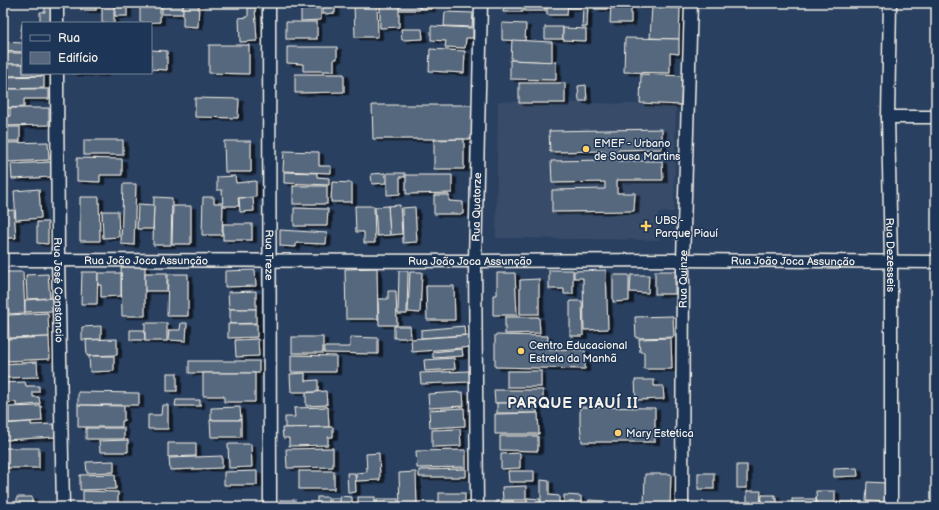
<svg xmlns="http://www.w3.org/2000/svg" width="939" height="510" viewBox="0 0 939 510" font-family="'Balsamiq Sans',sans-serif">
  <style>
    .built { fill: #374c69 }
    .building { fill: #56677d; stroke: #f4f1e8; filter: url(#shadow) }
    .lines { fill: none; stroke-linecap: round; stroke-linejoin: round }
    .street-casing { stroke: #f4f1e8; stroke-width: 15 }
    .street { stroke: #1d3557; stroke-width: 12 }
    .poi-dot { fill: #ffd166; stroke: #1d3557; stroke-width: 1.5 }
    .labels { text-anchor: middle; stroke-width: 3; stroke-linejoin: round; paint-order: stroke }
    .poi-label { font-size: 11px; fill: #f4f1e8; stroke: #1d3557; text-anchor: start }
    .street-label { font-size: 11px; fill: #f4f1e8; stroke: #1d3557 }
    .district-label { font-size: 15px; font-weight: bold; letter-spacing: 1px; fill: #f4f1e8; stroke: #1d3557 }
  </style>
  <defs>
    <filter id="shadow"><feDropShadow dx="4.5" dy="2.5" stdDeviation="0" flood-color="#0009"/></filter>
  </defs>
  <rect width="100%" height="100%" fill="#2a4060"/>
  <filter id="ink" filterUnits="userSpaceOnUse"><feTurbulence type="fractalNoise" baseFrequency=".025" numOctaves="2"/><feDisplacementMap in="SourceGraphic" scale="8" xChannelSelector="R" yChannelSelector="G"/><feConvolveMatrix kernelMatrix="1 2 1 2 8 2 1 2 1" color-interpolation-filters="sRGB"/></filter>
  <g filter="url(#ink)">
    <!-- built -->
    <polygon class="built" points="498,101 676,105 674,212 658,213 659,240 496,238"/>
    <!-- building -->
    <g class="building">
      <polygon points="45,3 54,3 54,23 40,23 40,12 45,12"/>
      <rect x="81" y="3" width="15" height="7"/>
      <rect x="102" y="3" width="12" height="20"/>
      <rect x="115" y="3" width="12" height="13"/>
      <rect x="128" y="3" width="12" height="3"/>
      <polygon points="140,3 160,3 160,22 143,23 143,22 140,22"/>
      <rect x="162" y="3" width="21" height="11"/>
      <polygon points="183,3 199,3 198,27 183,26"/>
      <rect x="289" y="3" width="11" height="4"/>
      <polygon points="323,3 335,3 335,13 323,14"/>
      <polygon points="354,3 377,4 378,37 355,37"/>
      <polygon points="380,3 399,3 399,27 380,28"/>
      <rect x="399" y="3" width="20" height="7"/>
      <polygon points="421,3 431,3 431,9 420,9"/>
      <polygon points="446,3 472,3 473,6 446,7"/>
      <polygon points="504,3 523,3 523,12 503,12"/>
      <rect x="525" y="3" width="20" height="8"/>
      <polygon points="547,3 568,3 567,15 547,15"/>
      <polygon points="569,3 588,3 587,27 582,27 583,8 569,8"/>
      <rect x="595" y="3" width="14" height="6"/>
      <polygon points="611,3 631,3 631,23 610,23"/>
      <polygon points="634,3 654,3 654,7 634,6"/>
      <polygon points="672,3 680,3 679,6 672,5"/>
      <polygon points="255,7 257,41 240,42 239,18 248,17 248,8"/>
      <polygon points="652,7 680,8 679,39 650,38"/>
      <polygon points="301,8 321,8 321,20 301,21"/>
      <polygon points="445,12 473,13 472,27 444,26"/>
      <rect x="286" y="22" width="31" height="17"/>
      <polygon points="502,23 526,24 525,41 502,40"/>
      <polygon points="22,24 23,24 23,39 20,38"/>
      <polygon points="431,26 473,28 473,38 466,38 465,48 445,47 446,41 431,40"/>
      <rect x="545" y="27" width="18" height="12"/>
      <polygon points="563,28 586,29 586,41 563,40"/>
      <polygon points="401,29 422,29 423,39 402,40"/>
      <polygon points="625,38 679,39 679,54 670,53 670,73 624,72"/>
      <polygon points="512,40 552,42 552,62 511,60"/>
      <polygon points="3,42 23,43 23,52 3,51"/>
      <polygon points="209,45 249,45 249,74 209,73"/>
      <polygon points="287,47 337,47 337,59 334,59 334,71 303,71 303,64 287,63"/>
      <polygon points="430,49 465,51 464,73 429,71"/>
      <polygon points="151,50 167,51 167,70 151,69"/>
      <rect x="4" y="53" width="19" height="11"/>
      <polygon points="510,60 556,62 556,80 510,79"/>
      <polygon points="3,64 23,64 23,73 54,73 54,75 3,76"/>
      <polygon points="72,73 104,73 104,74"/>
      <polygon points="295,74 344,74 344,92 295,93"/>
      <polygon points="641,74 682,76 681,105 640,103"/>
      <polygon points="44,76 44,88 3,89 3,77"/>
      <rect x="519" y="83" width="46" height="20"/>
      <polygon points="586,85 587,101 579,101 578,86"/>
      <polygon points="3,89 49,89 49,99 24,99 24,107 3,108"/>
      <polygon points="195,98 239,99 238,118 195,117"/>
      <polygon points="372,105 475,105 475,139 373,139"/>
      <polygon points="10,108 49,108 49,125 3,126 3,116 10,116"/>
      <rect x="3" y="127" width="17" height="14"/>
      <polygon points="662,129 662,149 618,150 618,161 662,161 663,180 617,180 617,193 635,193 634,211 552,212 552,190 605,189 605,182 552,183 551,161 606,160 606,151 550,152 549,131"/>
      <polygon points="464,139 464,169 434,169 434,140"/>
      <rect x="84" y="140" width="39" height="15"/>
      <polygon points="224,141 251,141 251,172 225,172"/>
      <polygon points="48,142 49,160 8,162 7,143"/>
      <polygon points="284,151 319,152 319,166 331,166 331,173 283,171"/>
      <polygon points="77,158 122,159 122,175 100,175 100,182 77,181"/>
      <polygon points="52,162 53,177 12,179 11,164"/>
      <polygon points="284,172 317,173 317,177 329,178 329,185 284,183"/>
      <polygon points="385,173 386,183 372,184 371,174"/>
      <polygon points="387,173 405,173 405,177 400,177 400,194 387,195"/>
      <polygon points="406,175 452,175 452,193 406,194"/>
      <polygon points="235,176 236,183 256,181 256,197 238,198 239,206 223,206 222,190 217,190 217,177"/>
      <polygon points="332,182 352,183 352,202 331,202"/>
      <polygon points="123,184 136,184 134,245 121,244"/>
      <rect x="293" y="186" width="34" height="18"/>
      <polygon points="39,189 41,218 16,220 14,191"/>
      <polygon points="434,195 449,195 449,201 463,202 463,214 434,214"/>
      <polygon points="80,197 99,197 100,241 80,241"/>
      <polygon points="154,197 172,198 171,245 153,245"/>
      <polygon points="203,197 214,197 214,203 223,203 222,235 202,235"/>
      <polygon points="239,198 253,198 254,211 240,212"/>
      <polygon points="138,204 154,205 153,229 137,229"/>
      <polygon points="400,205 402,234 390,235 388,206"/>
      <polygon points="173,206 191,206 191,244 172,244"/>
      <polygon points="355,206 374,206 375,243 364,243 364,232 356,232"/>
      <polygon points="388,206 390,235 377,236 375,207"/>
      <polygon points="415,207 417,242 403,243 402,208"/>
      <polygon points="294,208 328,209 327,226 294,226"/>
      <polygon points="14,210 16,238 3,238 3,211"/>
      <polygon points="102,211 118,211 119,237 103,238"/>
      <polygon points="37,222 48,222 48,244 37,243"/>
      <rect x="223" y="224" width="29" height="16"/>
      <polygon points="280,230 327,233 326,244 296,243 296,247 280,246"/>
      <polygon points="121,265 145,265 145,316 122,316"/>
      <polygon points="377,268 378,319 346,319 345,269"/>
      <polygon points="255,270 256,286 225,287 225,271"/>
      <polygon points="549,270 573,270 573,294 564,294 564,289 549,289"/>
      <polygon points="606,270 608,329 584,330 583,278 574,278 574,271"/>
      <polygon points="399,271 408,271 407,314 398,314"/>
      <rect x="655" y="271" width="20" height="23"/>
      <polygon points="3,272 23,272 25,313 9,314 8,299 3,299"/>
      <polygon points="82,272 98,272 97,304 81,304"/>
      <polygon points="410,272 422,272 420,313 408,312"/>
      <polygon points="98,273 121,273 121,296 101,297 101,285 98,285"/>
      <rect x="145" y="273" width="22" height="18"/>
      <polygon points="497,273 515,273 517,315 493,315 493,295 497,295"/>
      <polygon points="48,274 50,298 27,299 26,275"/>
      <polygon points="168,274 188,274 188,316 167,316"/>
      <polygon points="613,275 629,275 629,301 613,302"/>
      <polygon points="631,275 649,275 648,293 630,292"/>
      <polygon points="539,279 539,314 520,314 520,280"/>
      <polygon points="426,286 454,286 455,320 427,320"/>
      <polygon points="256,291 256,309 229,309 228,292"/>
      <polygon points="388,291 396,291 397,325 379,325 378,299 388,299"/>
      <polygon points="52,298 53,311 25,312 25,300"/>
      <polygon points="570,301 582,301 583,336 570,336"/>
      <polygon points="230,309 256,309 256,323 230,324"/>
      <polygon points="48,313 49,337 9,338 8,315"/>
      <polygon points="673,316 674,337 636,338 635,317"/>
      <polygon points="505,317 539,317 540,333 505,334"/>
      <rect x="145" y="323" width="22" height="18"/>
      <polygon points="181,323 187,323 186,341 168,340 169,330 180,330"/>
      <polygon points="228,324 257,324 257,337 228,338"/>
      <polygon points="101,326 101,339 82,340 82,327"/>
      <polygon points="394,326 410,326 411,338 394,338"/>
      <polygon points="464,326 465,335 421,338 421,330"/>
      <polygon points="130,330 144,330 145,340 130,340"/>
      <polygon points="471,335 472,347 412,352 411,339"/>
      <polygon points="495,335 548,336 547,349 585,350 585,369 495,367"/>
      <polygon points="49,337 50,359 6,361 5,339"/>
      <rect x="292" y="337" width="31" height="16"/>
      <polygon points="350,337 378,338 378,354 324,353 324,347 350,347"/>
      <polygon points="671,338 672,369 644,369 644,352 640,352 639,339"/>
      <polygon points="117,339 117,355 87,356 86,340"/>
      <polygon points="258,339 259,356 236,357 235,340"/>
      <polygon points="462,349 463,356 433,358 433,352"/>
      <polygon points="291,355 336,356 336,372 291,372"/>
      <polygon points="89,356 114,356 114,371 90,372"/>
      <polygon points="454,358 455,369 425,371 424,360"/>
      <rect x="189" y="361" width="70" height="12"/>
      <polygon points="37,362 38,377 4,378 3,364"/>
      <polygon points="469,371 470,382 421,384 420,373"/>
      <rect x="507" y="371" width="34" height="16"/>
      <rect x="167" y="373" width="10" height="18"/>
      <polygon points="203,373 255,373 255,402 224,402 224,396 203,396"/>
      <polygon points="305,373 305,381 318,380 318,392 291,392 290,374"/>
      <polygon points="635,380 654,380 654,386 663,386 664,399 636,400"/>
      <polygon points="25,382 26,386 39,386 39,392 33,392 33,397 39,397 40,404 16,406 16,402 3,403 3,383"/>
      <polygon points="494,390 543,390 543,403 495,403"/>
      <polygon points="326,391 327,405 306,406 306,393"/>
      <polygon points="78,392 139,393 139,405 78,405"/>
      <polygon points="463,392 464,406 429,408 428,394"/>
      <polygon points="176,400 200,400 200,406 175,406"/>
      <rect x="497" y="403" width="40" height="10"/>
      <polygon points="78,405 124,406 124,421 122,421 122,427 78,427"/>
      <polygon points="162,405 168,405 168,429 148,429 148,415 161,415"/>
      <polygon points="41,406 42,421 9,423 9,407"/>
      <polygon points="240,407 241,420 211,420 211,408"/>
      <polygon points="328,407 329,427 285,428 285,417 295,417 294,408"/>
      <polygon points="580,407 655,408 655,442 582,442 580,424"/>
      <polygon points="464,408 465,426 430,428 429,410"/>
      <polygon points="538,413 539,434 495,434 495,414"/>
      <polygon points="210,420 241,420 241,437 211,437"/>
      <polygon points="31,422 31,425 54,424 55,437 4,440 3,424"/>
      <polygon points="333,427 333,437 328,437 328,445 289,446 289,438 283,438 282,428"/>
      <rect x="86" y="428" width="38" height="11"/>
      <polygon points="460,429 461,446 432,447 432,430"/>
      <polygon points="500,436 538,436 538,451 500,450"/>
      <polygon points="128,440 128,452 100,452 99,441"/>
      <polygon points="168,443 196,443 196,456 168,457"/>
      <polygon points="228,444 251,444 252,467 229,468"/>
      <rect x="3" y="448" width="36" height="20"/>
      <polygon points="333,448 333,467 287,468 286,449"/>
      <polygon points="466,450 466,467 417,468 416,451"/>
      <polygon points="379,453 380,480 356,481 356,473 367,472 366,454"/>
      <polygon points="520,453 520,468 501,469 501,454"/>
      <polygon points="222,456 222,468 170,470 169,458"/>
      <polygon points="114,461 114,472 87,473 86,462"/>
      <rect x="737" y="465" width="10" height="23"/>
      <polygon points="857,468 858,476 834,477 834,469"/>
      <polygon points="466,469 466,477 419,477 419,470"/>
      <polygon points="257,471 257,485 224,485 224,472"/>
      <rect x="299" y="471" width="35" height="18"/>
      <polygon points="508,471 534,471 534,482 509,482"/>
      <polygon points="416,472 417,507 400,507 399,473"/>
      <polygon points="347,473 355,473 356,492 348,493"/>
      <rect x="698" y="473" width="16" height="16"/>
      <polygon points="115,474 116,489 80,490 80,475"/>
      <polygon points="645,474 671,474 670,506 644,505"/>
      <polygon points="541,480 549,481 549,495 559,496 559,507 541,507"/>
      <polygon points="867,482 886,483 885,502 866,501"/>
      <polygon points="526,486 526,500 503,500 502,487"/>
      <polygon points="83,491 118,492 118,507 92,507 92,504 83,504"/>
      <polygon points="747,491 761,491 760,507 747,507"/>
      <polygon points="816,491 835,491 835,507 817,507"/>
      <rect x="439" y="493" width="26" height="14"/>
      <polygon points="564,495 581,496 581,507 560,507 561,502 564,503"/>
      <polygon points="762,495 775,495 775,499 777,499 777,506 761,507"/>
      <polygon points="340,496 352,497 352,507 340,507"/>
      <rect x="17" y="497" width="15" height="10"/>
      <rect x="317" y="497" width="11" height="10"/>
      <rect x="358" y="497" width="17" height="10"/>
      <rect x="330" y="498" width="10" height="9"/>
      <polygon points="527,498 540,499 540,507 527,507"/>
      <rect x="377" y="499" width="21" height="8"/>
      <rect x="792" y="499" width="24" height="8"/>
      <rect x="280" y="500" width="15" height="7"/>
      <polygon points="589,500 605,501 605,507 589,507"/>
      <rect x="496" y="501" width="17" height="6"/>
      <rect x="837" y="502" width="25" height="5"/>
    </g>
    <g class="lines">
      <!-- street casing -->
      <g class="street-casing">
        <g id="street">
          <polyline points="57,3 57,23"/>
          <path id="s1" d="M269,3L270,507"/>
          <path id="s2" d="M890,3L888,117L891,261V507"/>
          <path id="s3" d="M57,73L58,259L63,507"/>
          <polyline points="888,117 936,117"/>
          <path id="s4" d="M3,260L475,261L683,260L936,262"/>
          <path id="s5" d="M477,507L475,261L481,3"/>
          <path id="s6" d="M682,507L683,260L691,3"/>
        </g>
      </g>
      <!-- street -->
      <use href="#street" class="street"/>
    </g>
  </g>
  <!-- markers -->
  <g class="poi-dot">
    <circle cx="586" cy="149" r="4"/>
    <path d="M644 220h4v4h4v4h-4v4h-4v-4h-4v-4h4z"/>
    <circle cx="521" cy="351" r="4"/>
    <circle cx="618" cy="433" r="4"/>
  </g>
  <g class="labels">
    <!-- poi labels -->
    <g class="poi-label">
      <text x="594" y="147">EMEF - Urbano<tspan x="594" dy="13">de Sousa Martins</tspan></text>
      <text x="655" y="224">UBS -<tspan x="655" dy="13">Parque Piauí</tspan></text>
      <text x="529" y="349">Centro Educacional<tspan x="529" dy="13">Estrela da Manhã</tspan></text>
      <text x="626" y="437">Mary Estetica</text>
    </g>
    <!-- street labels -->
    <g class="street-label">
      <text dy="4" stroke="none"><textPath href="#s5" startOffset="300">Rua Quatorze</textPath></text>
      <text dy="4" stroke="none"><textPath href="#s1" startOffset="252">Rua Treze</textPath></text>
      <text dy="4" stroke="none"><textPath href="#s2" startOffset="252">Rua Dezesseis</textPath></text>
      <text dy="4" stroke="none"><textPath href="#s4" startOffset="143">Rua João Joca Assunção</textPath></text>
      <text dy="4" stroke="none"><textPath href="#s4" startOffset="790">Rua João Joca Assunção</textPath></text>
      <text dy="4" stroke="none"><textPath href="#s4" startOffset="467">Rua João Joca Assunção</textPath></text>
      <text dy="4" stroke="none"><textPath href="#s6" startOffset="228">Rua Quinze</textPath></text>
      <text dy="4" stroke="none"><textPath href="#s3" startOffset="217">Rua José Constancio</textPath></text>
    </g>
    <!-- district labels -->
    <g class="district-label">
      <text x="573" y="408">PARQUE PIAUÍ II</text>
    </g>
  </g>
  <!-- margin -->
  <rect width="939" height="510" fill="none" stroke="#1d3557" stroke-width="16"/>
  <rect x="8" y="8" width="923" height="494" fill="none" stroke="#f4f1e8" stroke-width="1.5" filter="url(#ink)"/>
  <!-- legend -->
  <rect x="22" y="22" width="130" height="52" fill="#1d3557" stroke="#738091"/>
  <rect x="30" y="35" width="20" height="6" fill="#1d3557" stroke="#738091"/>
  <text x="58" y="42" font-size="12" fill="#f4f1e8">Rua</text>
  <rect x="30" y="52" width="20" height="12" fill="#56677d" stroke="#738091"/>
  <text x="58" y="62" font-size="12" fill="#f4f1e8">Edifício</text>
</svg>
